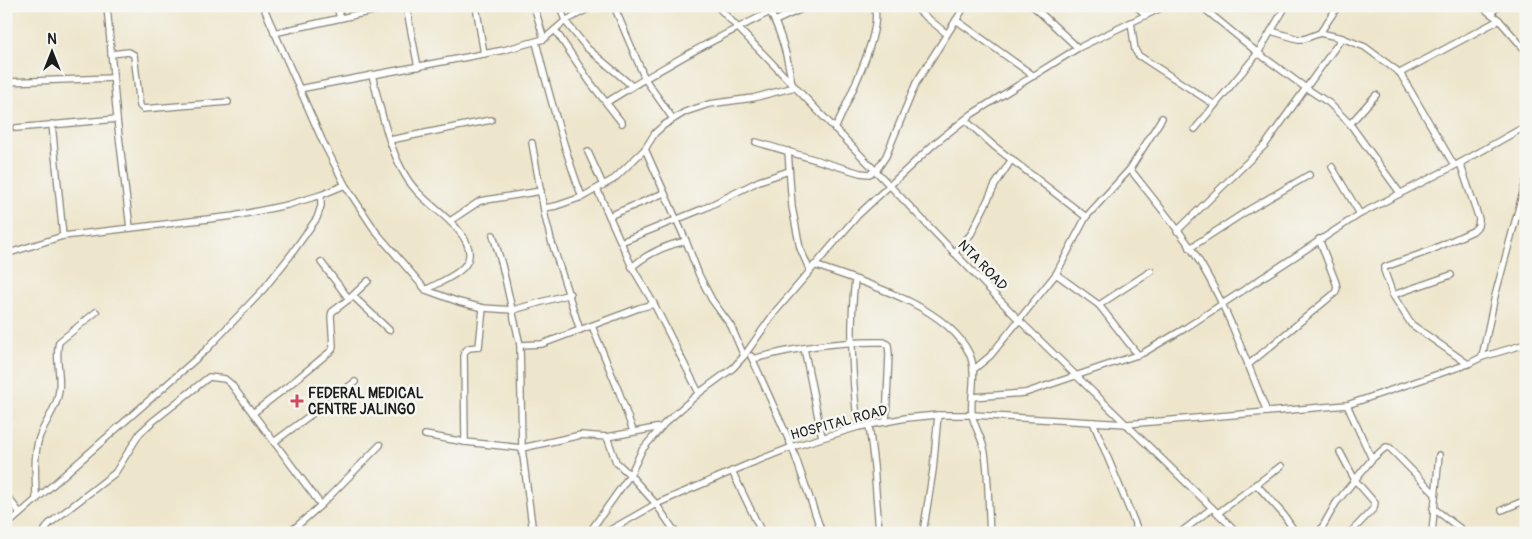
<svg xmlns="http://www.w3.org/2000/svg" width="1532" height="539" viewBox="0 0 1532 539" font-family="Pangolin,sans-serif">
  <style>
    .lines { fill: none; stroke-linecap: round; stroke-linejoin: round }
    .minor-casing { stroke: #858174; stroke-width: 8 }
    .minor { stroke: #fff; stroke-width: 5.5 }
    .poi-dot { fill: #d1495b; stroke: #f6f6f2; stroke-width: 2 }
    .labels { text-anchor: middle; stroke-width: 5; stroke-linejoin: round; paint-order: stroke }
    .street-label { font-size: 14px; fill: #1c1c1c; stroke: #f6f6f2 }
    .poi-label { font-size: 14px; font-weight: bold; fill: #1c1c1c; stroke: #f6f6f2; text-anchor: start }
  </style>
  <rect width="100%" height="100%" fill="#f6f6f2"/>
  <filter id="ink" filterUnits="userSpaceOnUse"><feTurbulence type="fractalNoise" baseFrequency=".02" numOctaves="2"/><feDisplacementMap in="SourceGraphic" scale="10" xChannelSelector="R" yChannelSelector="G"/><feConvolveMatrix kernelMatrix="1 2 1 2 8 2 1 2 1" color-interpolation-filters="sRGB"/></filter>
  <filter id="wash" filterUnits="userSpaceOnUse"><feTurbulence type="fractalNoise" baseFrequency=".0096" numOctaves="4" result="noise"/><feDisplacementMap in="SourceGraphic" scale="20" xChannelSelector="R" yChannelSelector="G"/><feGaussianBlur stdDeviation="1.12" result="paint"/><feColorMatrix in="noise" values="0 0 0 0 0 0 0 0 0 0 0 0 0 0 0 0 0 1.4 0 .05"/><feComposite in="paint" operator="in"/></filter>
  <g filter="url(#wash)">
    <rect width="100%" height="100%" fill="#eee6cc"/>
  </g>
  <g filter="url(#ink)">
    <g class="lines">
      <!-- minor casing -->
      <g class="minor-casing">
        <g id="minor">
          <polyline points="107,6 117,119 130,228"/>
          <polyline points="263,6 323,142 345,185 376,232 426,290 459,302 483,308 513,310 570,294"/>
          <polyline points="337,6 340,18"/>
          <polyline points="406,6 418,67"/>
          <polyline points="476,6 484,54"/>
          <polyline points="534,6 544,39"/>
          <polyline points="560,6 565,21 587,48 632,86"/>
          <polyline points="614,6 645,79 673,119"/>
          <polyline points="717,6 1020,321 1238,533"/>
          <path d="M767,6C782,33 787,55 792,84"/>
          <polyline points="1033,6 1078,48"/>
          <polyline points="1136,6 1146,15"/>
          <polyline points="1201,6 1258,53 1306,88 1329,103 1350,124 1400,193"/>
          <polyline points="1481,6 1499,20 1526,51"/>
          <polyline points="920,12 947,34"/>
          <polyline points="1490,13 1499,6"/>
          <polyline points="956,20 1034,76"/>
          <polyline points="775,21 808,6"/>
          <polyline points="1131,22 1135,50 1138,55 1215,105"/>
          <polyline points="555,30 590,82 622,123"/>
          <polyline points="1271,31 1298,39 1304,39 1320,33 1342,38 1365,47 1377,56 1400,73 1454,165"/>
          <polyline points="274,33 395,6"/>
          <polyline points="1320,33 1338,6"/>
          <path d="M536,42C549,95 563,146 582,197L614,179L645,149L655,133L664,125L685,112L709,104L753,98L795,87"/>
          <polyline points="111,54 129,52 134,55 140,106 143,109 228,102"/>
          <polyline points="1400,73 1499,20"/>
          <path d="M372,75C381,110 391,162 415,189C429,207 472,231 469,256C468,272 439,282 426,290"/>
          <polyline points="6,82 113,78"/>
          <polyline points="299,89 504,50 544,39 565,21 593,6"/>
          <path d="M607,102C659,69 714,39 770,12"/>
          <polyline points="965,120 994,146 1086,217"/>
          <polyline points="52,124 63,236"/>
          <polyline points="1350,124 1376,95"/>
          <polyline points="16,128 117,119"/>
          <path d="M835,129C846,104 884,30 874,6"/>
          <polyline points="1195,129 1258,53 1286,6"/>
          <polyline points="390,140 491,120"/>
          <polyline points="756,142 860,173 869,174 876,171 886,156 916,83 965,6"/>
          <polyline points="532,143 545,216 551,240 580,330"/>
          <polyline points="645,149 686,241 699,275 712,300 731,326 744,356"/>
          <polyline points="788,151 792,207 800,248 810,271"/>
          <polyline points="588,152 603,185"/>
          <polyline points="1460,163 1526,126"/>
          <polyline points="1332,167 1360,214"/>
          <path d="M1130,169C1150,195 1172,221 1191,248C1224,298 1245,357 1267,412"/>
          <polyline points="597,189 632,267 654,304 699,393"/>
          <polyline points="544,208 556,206 582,197"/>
          <polyline points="609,216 664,193"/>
          <polyline points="450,221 480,201 541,191"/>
          <polyline points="1177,231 1265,145 1342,38"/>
          <polyline points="493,235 502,265 520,345 522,448 533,533"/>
          <polyline points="621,242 705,208 759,181 789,171"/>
          <polyline points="1190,248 1247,211 1309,175"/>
          <polyline points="954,253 971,234 995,185 1012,159"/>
          <polyline points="6,254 63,236 234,216 287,205 321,195 345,185"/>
          <polyline points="321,262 349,299"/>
          <path d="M814,265C862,282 946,305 969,353C978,371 970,395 972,414C974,427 983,439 985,453C989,479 988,507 990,533"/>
          <path d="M632,267C647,254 667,245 686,241"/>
          <polyline points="1056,274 1099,305 1138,355"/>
          <path d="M855,280C849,329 852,378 858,427"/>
          <polyline points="1393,295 1451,275"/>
          <polyline points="353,296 389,330"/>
          <polyline points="1099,305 1151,271"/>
          <polyline points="592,326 619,392 633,431"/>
          <polyline points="520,345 542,344 639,308 654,304"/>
          <polyline points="804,348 822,437"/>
          <polyline points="751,356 792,447 822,533"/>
          <polyline points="1482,357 1495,296 1526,181"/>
          <path d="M753,359C797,347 838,341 884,342L888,345L889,354L886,422"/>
          <polyline points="1248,365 1335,293 1337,288 1336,283 1319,239"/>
          <polyline points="973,370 990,356 1056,274 1086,217 1130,169 1162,118"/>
          <polyline points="972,397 1025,393 1143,353 1184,329 1360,214 1460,163 1479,219 1478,226 1473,231 1429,251 1385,267 1384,270 1393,295 1411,324 1468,364"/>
          <polyline points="253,413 287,387 332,350 333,346 331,316 332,312 349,299 368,281"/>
          <polyline points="1093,422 1139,533"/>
          <polyline points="869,425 874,466 879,531"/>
          <polyline points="425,435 465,442 522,448 581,435 607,437 661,427"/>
          <polyline points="274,442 355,382"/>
          <polyline points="465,442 464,352 469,348 479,347 483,308"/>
          <polyline points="1340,452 1355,480 1375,503 1374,508 1350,533"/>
          <polyline points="1372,459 1386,447 1390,448 1435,494"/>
          <polyline points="732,471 762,533"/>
          <polyline points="1256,484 1283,514 1296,533"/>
          <polyline points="6,495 20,513"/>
          <path d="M36,500C36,480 33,458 39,438C44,423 55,411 58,396C63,378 54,359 59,342L96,312"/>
          <polyline points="1433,508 1466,533"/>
          <polyline points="1502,510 1526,500"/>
          <polyline points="1218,513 1281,466"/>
          <polyline points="6,526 205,351 262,291 290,256 317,218 321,206 321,195"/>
          <polyline points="43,533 49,524 115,473 140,433 152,422 209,377 225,379 231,384 321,505"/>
          <polyline points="289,533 321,505 380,445"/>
          <polyline points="589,533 630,475 616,462 607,437"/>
          <polyline points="605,533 656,504 749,464 792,447 858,427 906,418 938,415 973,415 1127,424 1347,405 1468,364 1482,357 1526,344"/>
          <polyline points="676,533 656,504 630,475 642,450 664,424 699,393 733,368 744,356 775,312 858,215 934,144 972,114 1078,48 1165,6"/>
          <polyline points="870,533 879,531 899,533"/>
          <polyline points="923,533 933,470 938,415"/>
          <polyline points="1129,533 1137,529"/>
          <polyline points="1180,533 1212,508"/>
          <polyline points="1319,533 1336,503 1372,459 1347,405"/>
          <polyline points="1432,533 1439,455"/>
        </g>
      </g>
      <!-- minor -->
      <use href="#minor" class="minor"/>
    </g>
  </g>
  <!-- markers -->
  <path class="poi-dot" d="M294.5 393.5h5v5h5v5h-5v5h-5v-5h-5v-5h5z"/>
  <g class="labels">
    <!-- street labels -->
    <g class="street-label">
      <text transform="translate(983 265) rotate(46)" y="5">NTA ROAD</text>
      <text transform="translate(839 422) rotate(-15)" y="5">HOSPITAL ROAD</text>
    </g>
    <!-- poi labels -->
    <g class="poi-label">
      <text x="308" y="398">FEDERAL MEDICAL<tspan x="308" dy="16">CENTRE JALINGO</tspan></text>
    </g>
  </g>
  <!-- margin -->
  <rect width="1532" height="539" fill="none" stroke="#f6f6f2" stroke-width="25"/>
  <!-- north arrow -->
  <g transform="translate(52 52)" stroke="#f6f6f2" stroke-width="4" paint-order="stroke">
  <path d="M0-4L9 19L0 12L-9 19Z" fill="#1c1c1c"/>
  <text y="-8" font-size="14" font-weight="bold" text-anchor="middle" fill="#1c1c1c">N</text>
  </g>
</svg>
